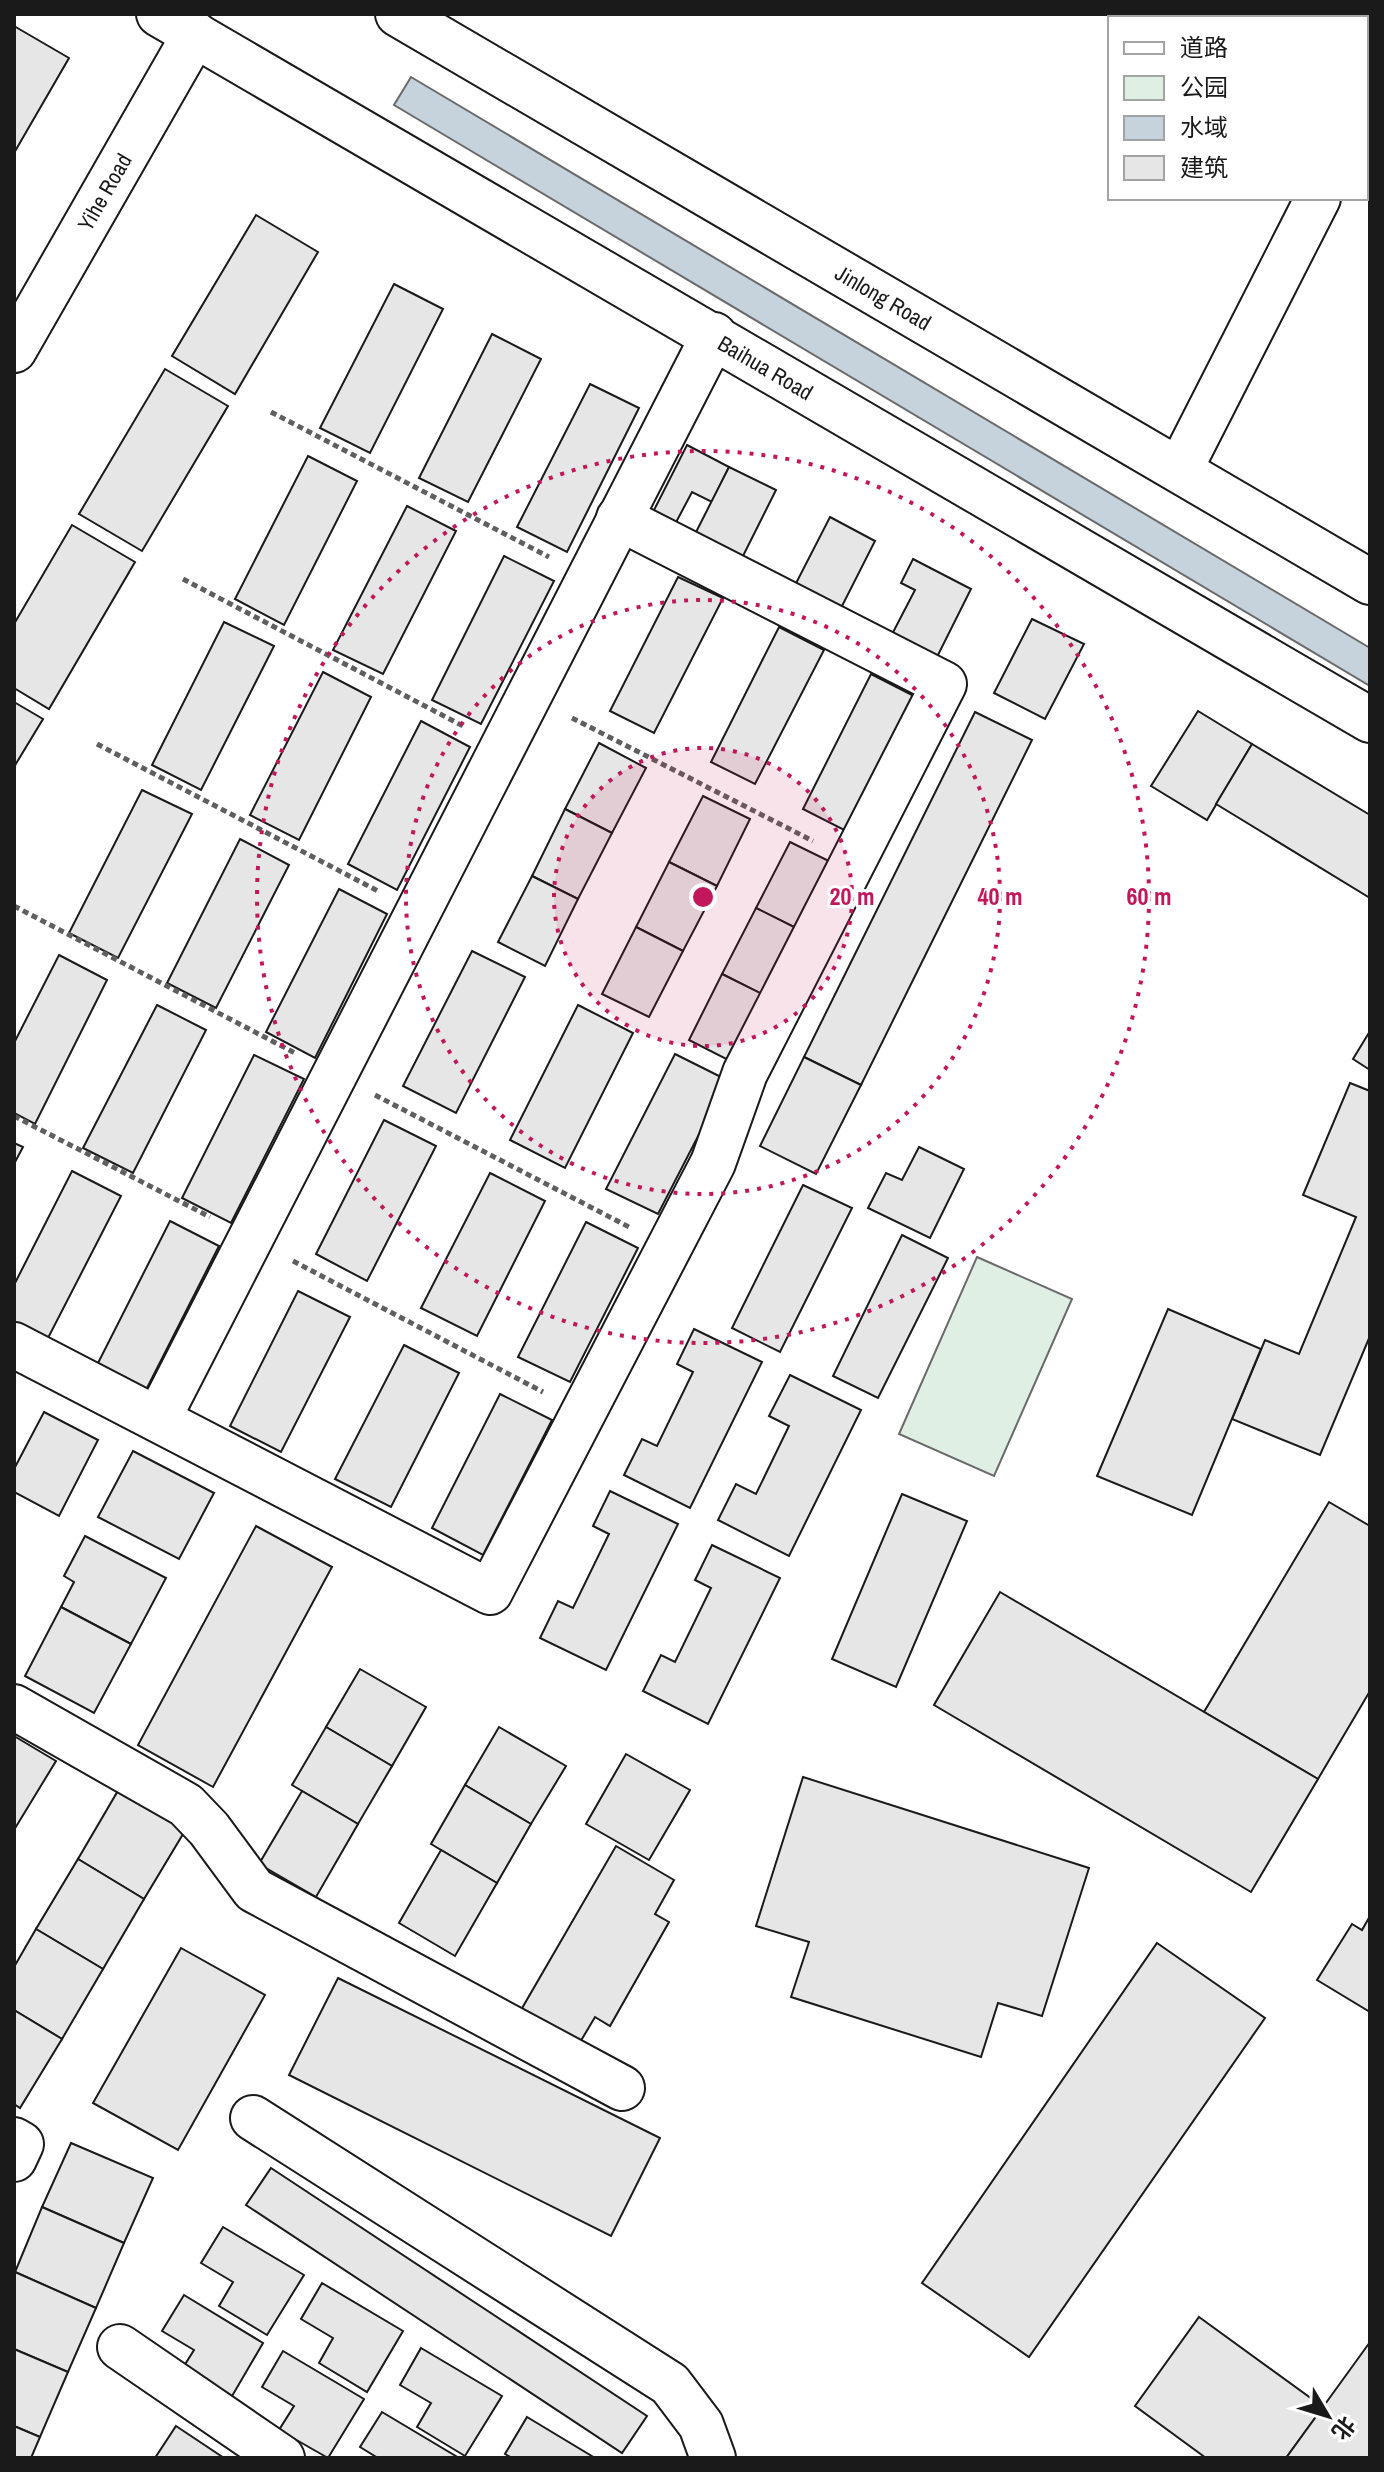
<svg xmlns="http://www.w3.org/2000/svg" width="1384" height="2472" viewBox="0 0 1384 2472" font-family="'Archivo Narrow','Noto Sans SC',sans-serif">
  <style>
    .green { fill: #e0efe3; stroke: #6a6a6a; stroke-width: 2 }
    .water { fill: #c6d2dc; stroke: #6a6a6a; stroke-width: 2 }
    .building { fill: #e6e6e6; stroke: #1a1a1a; stroke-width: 2 }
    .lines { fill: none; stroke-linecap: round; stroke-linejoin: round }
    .minor-casing { stroke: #1a1a1a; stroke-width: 48 }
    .major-casing { stroke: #1a1a1a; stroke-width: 48 }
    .path { stroke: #5f5f5f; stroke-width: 5; stroke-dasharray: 6 4; stroke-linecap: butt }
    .minor { stroke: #fff; stroke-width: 44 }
    .major { stroke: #fff; stroke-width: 44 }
    .ring { fill: none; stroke: #c2185b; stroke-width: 4; stroke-dasharray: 4 8 }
    .labels { text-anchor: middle; stroke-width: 6; stroke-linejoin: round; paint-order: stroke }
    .street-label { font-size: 22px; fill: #1a1a1a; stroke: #fff }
    .centre { fill: #c2185b; stroke: #fff; stroke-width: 4 }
    .ring-label { font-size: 24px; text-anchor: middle; font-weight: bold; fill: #c2185b; stroke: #fff; stroke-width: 6; stroke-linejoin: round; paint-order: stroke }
  </style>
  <rect width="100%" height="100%" fill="#fff"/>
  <!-- green -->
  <polygon class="green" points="977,1257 1072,1299 994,1476 899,1434"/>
  <!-- water -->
  <polygon class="water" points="411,77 1370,648 1370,686 394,105"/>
  <!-- building -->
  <g class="building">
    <polygon points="14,26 69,58 14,153"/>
    <polygon points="256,215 318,252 235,394 172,356"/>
    <polygon points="394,284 443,309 370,453 320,428"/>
    <polygon points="492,334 541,359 468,502 419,478"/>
    <polygon points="165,369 228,406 142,551 79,514"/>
    <polygon points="590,384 639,408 567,552 517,527"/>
    <polygon points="687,445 729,467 712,502 692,492 672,530 650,518"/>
    <polygon points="308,456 357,481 284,625 235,599"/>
    <polygon points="729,467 776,490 739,564 692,540"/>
    <polygon points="407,506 456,531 383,674 333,650"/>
    <polygon points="830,517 875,541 838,614 792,591"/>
    <polygon points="72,525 135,562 49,709 14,688 14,624"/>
    <polygon points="504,556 554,581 481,724 432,700"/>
    <polygon points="913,559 971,589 934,663 889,640 915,590 901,583"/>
    <polygon points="678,577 723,598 654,733 610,711"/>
    <polygon points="1032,619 1084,644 1045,719 994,693"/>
    <polygon points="224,622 274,646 201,790 152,765"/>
    <polygon points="779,627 824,650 755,784 711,762"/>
    <polygon points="323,672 371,697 299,840 250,815"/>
    <polygon points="871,674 916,697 848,832 803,809"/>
    <polygon points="14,702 43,719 14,767"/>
    <polygon points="1198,711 1252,744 1207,820 1151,786"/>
    <polygon points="975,712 1032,740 861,1085 804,1057"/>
    <polygon points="421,721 470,747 397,890 348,864"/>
    <polygon points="599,743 646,768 612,833 565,809"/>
    <polygon points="1252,744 1370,815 1370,898 1216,804"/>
    <polygon points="142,790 192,814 118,958 69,933"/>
    <polygon points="703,796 750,819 717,886 669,862"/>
    <polygon points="565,809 612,833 578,899 532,876"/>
    <polygon points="240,839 289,865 216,1008 167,983"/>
    <polygon points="790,842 837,865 804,932 756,908"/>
    <polygon points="669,862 717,886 683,951 636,927"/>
    <polygon points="532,876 578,899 545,966 498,942"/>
    <polygon points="339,889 387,914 315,1058 266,1032"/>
    <polygon points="756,908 804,932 770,998 722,974"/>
    <polygon points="636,927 683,951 649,1017 602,994"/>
    <polygon points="472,951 525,977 456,1113 403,1086"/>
    <polygon points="59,955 107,980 35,1124 14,1113 14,1043"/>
    <polygon points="722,974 770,998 736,1064 689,1040"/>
    <polygon points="157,1005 206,1030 133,1173 83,1148"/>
    <polygon points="578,1005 633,1033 565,1168 510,1140"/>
    <polygon points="1370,1031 1370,1070 1353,1059"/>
    <polygon points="675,1054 727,1080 658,1214 606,1189"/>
    <polygon points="254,1055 304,1079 231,1223 182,1198"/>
    <polygon points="804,1057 861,1085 816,1174 760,1146"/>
    <polygon points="1350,1083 1370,1091 1370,1336 1320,1455 1232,1419 1265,1340 1299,1354 1356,1217 1303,1195"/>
    <polygon points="384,1120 436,1146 367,1281 316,1254"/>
    <polygon points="14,1143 23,1147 14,1164"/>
    <polygon points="919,1147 964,1169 930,1238 868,1208 886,1173 902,1180"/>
    <polygon points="72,1171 121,1196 47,1340 14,1323 14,1285"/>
    <polygon points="490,1173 545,1201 477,1336 421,1308"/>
    <polygon points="803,1185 852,1208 780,1352 732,1328"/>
    <polygon points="170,1221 219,1246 146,1390 97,1365"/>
    <polygon points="586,1222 638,1248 570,1382 518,1357"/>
    <polygon points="902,1235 948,1258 878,1398 833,1376"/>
    <polygon points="298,1291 350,1317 281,1452 230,1426"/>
    <polygon points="1168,1309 1261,1349 1192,1515 1097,1476"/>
    <polygon points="694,1329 762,1362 690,1508 624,1475 642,1439 657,1446 693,1372 677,1364"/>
    <polygon points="404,1345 459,1373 391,1507 335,1479"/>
    <polygon points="790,1375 861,1410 789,1556 718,1520 736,1484 756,1494 789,1426 769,1416"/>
    <polygon points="500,1394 552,1420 483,1555 432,1528"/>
    <polygon points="44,1412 98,1440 59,1516 14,1492 14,1469"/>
    <polygon points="133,1451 214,1493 179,1559 98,1517"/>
    <polygon points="610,1491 678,1524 606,1670 540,1638 558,1601 573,1608 609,1534 593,1526"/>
    <polygon points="902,1494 967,1521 896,1687 832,1659"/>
    <polygon points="1329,1502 1370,1526 1370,1691 1318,1779 1204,1712"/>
    <polygon points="256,1526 332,1567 213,1787 138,1745"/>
    <polygon points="85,1536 166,1578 131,1644 61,1607 74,1582 64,1576"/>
    <polygon points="712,1545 780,1578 708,1724 643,1691 661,1655 675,1662 711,1588 695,1580"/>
    <polygon points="1000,1592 1318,1779 1251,1892 934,1705"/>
    <polygon points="61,1607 131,1644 94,1713 25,1676"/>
    <polygon points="360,1669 426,1707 392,1766 326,1727"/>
    <polygon points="326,1727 392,1766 358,1824 292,1785"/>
    <polygon points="499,1727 566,1766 531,1824 465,1785"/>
    <polygon points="14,1736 56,1761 14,1830"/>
    <polygon points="626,1754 690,1790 649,1860 586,1824"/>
    <polygon points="803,1777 1089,1868 1042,2016 998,2003 981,2057 791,1997 809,1942 756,1926"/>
    <polygon points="465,1785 531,1824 497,1883 431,1844"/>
    <polygon points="119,1789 186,1829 144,1899 78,1859"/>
    <polygon points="302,1791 358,1824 316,1897 259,1864"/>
    <polygon points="616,1846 674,1880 655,1914 669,1922 610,2026 595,2017 579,2044 521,2010"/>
    <polygon points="441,1850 497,1883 455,1956 399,1923"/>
    <polygon points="78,1859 144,1899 103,1969 36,1929"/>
    <polygon points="1370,1916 1370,2012 1317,1980 1352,1924 1362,1930"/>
    <polygon points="36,1929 103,1969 62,2039 14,2010 14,1967"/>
    <polygon points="1157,1943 1265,2018 1029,2357 922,2283"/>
    <polygon points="181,1948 265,1995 178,2150 93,2103"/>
    <polygon points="338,1978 660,2138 611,2236 289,2075"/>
    <polygon points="14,2010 62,2039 20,2108 14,2104"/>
    <polygon points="71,2143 153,2178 124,2243 42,2207"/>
    <polygon points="271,2168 647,2416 622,2453 246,2205"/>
    <polygon points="42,2207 124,2243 96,2308 15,2272"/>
    <polygon points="223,2227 304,2275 267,2335 219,2306 233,2282 201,2263"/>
    <polygon points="15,2272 96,2308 68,2372 14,2349"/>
    <polygon points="322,2283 403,2331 367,2392 319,2363 333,2338 301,2319"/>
    <polygon points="184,2295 263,2343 228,2403 179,2374 194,2350 162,2331"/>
    <polygon points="1199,2317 1323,2407 1286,2458 1206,2458 1135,2406"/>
    <polygon points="1370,2342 1370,2458 1286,2458 1323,2407"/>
    <polygon points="421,2348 502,2396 465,2456 417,2427 431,2403 400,2385"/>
    <polygon points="14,2349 68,2372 40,2437 14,2426"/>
    <polygon points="283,2351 364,2399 328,2458 279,2430 294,2406 262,2387"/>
    <polygon points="382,2412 459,2458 378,2458 360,2447"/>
    <polygon points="527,2417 595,2458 512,2458 505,2454"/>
    <polygon points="14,2426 40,2437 31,2458 14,2458"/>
    <polygon points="176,2426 224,2458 155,2458"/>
  </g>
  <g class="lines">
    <!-- minor casing -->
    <g class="minor-casing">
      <g id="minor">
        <polyline points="1256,18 1258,14"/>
        <path id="s1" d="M14,350L195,34"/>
        <polyline points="1180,469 1318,198"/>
        <polyline points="14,1345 490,1592 713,1163 745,1073 944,684 619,518"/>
        <polyline points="158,1419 714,335"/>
        <polyline points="14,1707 186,1805 209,1829 254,1890 622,2088"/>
        <polyline points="253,2118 670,2384 701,2425 713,2458"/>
        <polyline points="14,2140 21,2144 14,2159"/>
        <polyline points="120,2347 282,2458"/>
      </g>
    </g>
    <!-- major casing -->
    <g class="major-casing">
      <g id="major">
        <path id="s2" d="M159,14L1370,720"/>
        <path id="s3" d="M398,14L1370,582"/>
      </g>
    </g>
    <!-- path -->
    <g class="path">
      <polyline points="271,412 549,557"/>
      <polyline points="183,579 463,726"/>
      <polyline points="572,718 813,841"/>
      <polyline points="97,744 378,891"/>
      <polyline points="14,906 295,1053"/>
      <polyline points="375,1095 629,1227"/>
      <polyline points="14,1116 210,1217"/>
      <polyline points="293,1261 543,1392"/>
    </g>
    <!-- minor -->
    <use href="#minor" class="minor"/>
    <!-- major -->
    <use href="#major" class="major"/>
  </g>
  <!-- distance rings -->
  <circle cx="703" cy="897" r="149" fill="#c2185b" fill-opacity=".12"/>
  <g class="ring">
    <circle cx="703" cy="897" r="149"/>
    <circle cx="703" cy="897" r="297"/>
    <circle cx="703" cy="897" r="446"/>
  </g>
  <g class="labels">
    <!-- street labels -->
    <g class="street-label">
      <text dy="8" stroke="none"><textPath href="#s1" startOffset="182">Yihe Road</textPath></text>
      <text dy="8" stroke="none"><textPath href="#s3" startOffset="562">Jinlong Road</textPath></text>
      <text dy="8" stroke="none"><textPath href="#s2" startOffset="702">Baihua Road</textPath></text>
    </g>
  </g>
  <circle cx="703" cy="897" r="12" class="centre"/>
  <g class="ring-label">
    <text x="852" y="905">20 m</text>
    <text x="1000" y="905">40 m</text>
    <text x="1149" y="905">60 m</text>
  </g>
  <!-- border -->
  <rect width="1384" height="2472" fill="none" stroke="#1a1a1a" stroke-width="32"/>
  <!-- legend -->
  <rect x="1108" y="16" width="260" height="184" fill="#ffffff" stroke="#a3a3a3" stroke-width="2"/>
  <rect x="1124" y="42" width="40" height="12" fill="#ffffff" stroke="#a3a3a3" stroke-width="2"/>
  <text x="1180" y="56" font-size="24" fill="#1a1a1a">道路</text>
  <rect x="1124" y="76" width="40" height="24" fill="#e0efe3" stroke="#a3a3a3" stroke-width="2"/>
  <text x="1180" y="96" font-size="24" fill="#1a1a1a">公园</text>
  <rect x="1124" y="116" width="40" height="24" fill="#c6d2dc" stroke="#a3a3a3" stroke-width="2"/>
  <text x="1180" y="136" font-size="24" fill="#1a1a1a">水域</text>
  <rect x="1124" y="156" width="40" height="24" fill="#e6e6e6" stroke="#a3a3a3" stroke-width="2"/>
  <text x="1180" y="176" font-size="24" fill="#1a1a1a">建筑</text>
  <!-- north arrow -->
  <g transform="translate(1328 2416) rotate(128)" stroke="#ffffff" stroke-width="6" paint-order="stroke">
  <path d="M0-6L14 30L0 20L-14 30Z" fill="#1a1a1a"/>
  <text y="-12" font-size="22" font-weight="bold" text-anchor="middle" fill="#1a1a1a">北</text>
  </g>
</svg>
